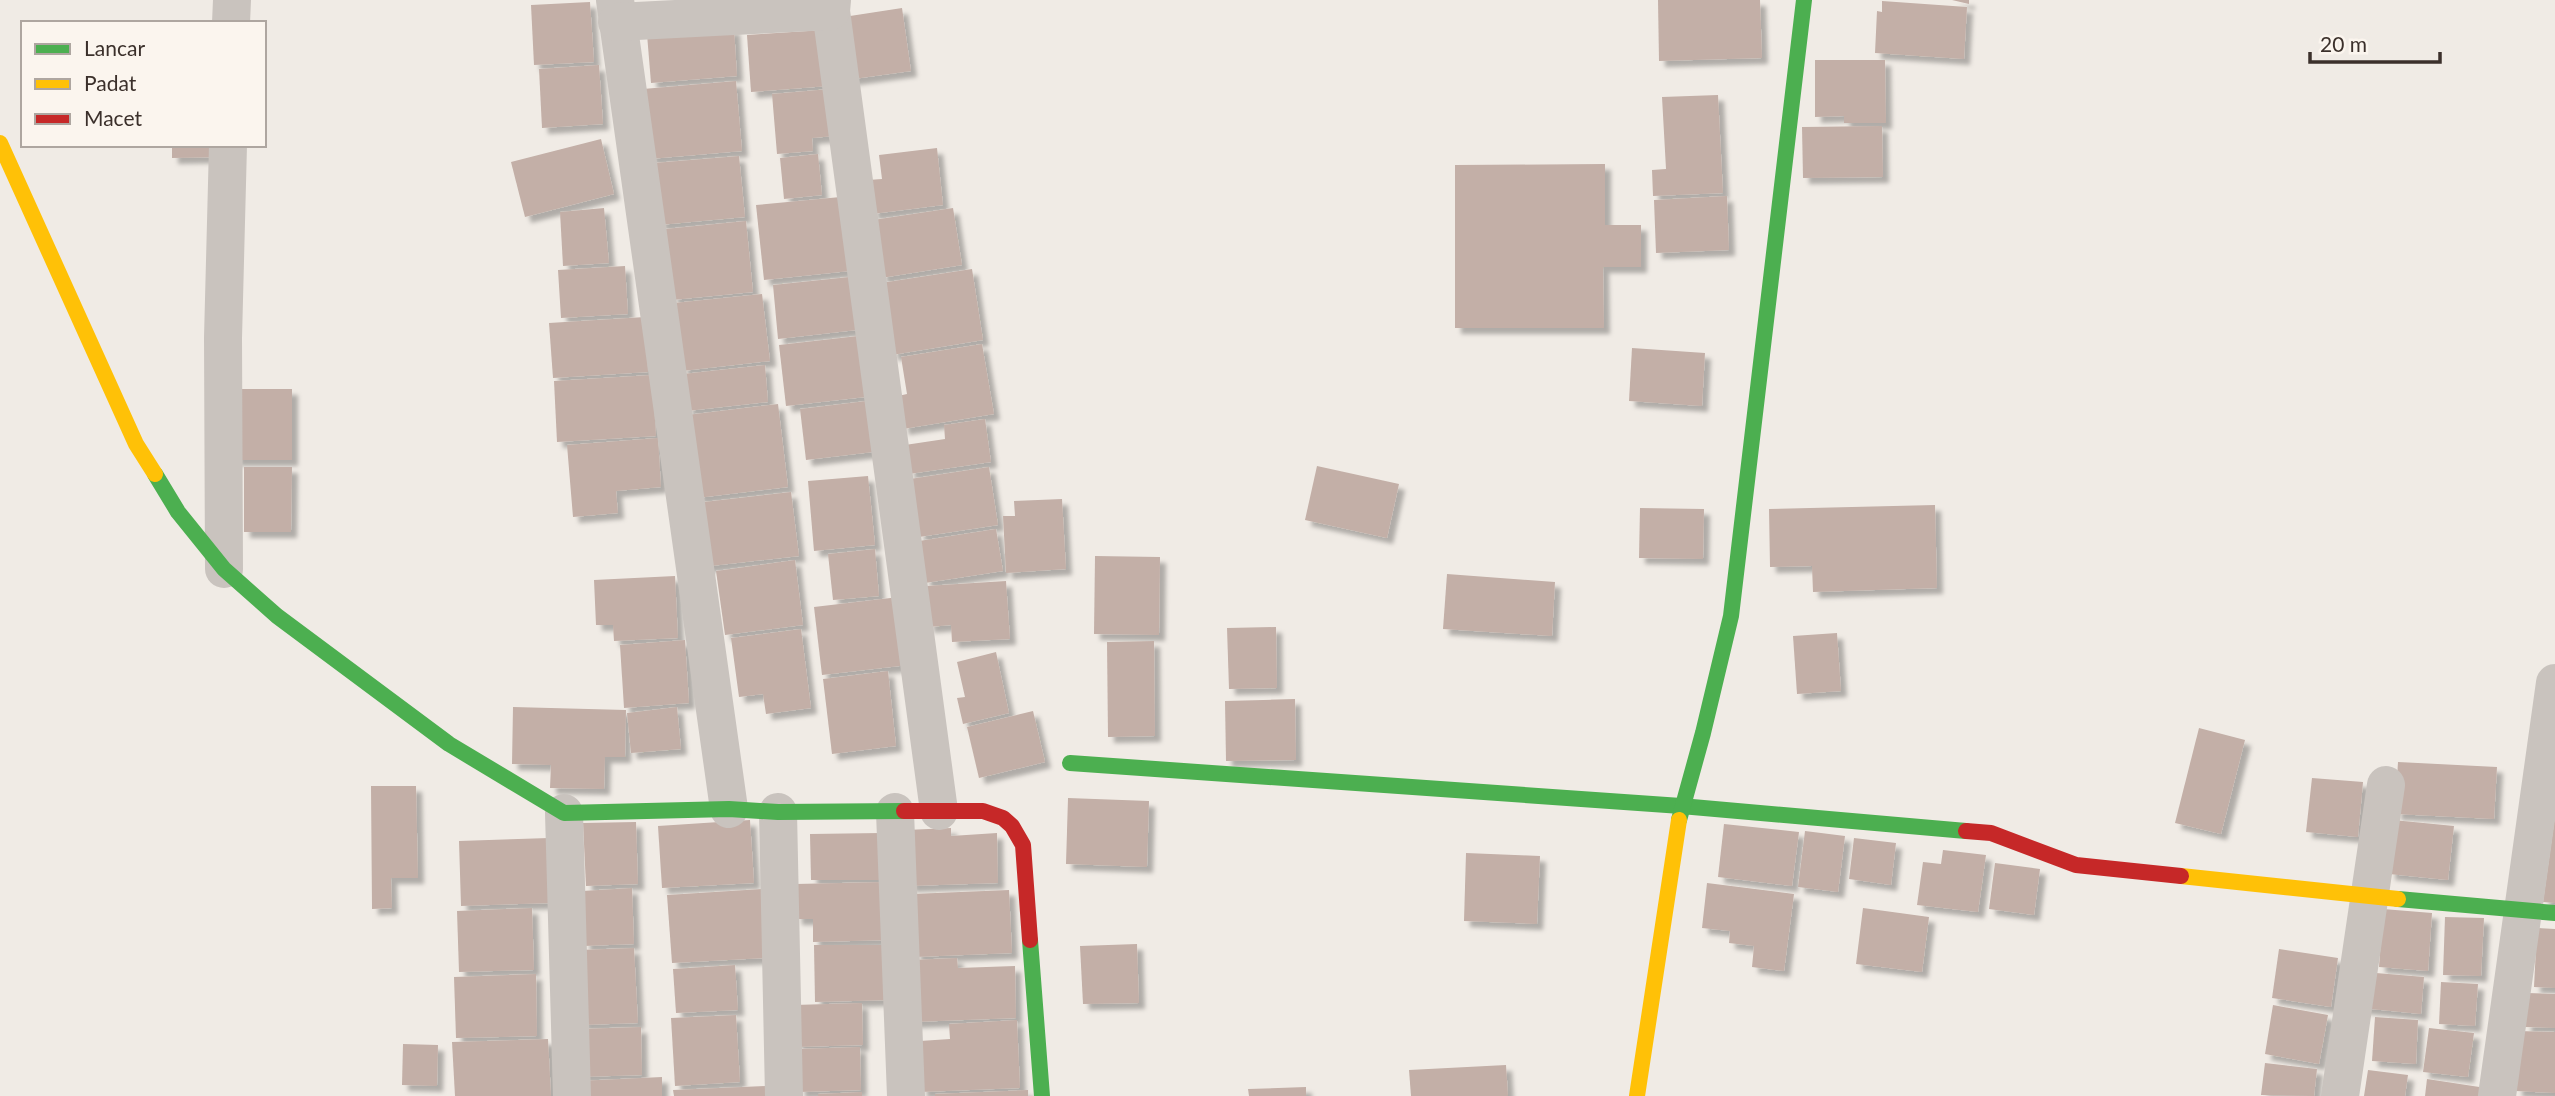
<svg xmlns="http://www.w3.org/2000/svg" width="2555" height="1096" viewBox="0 0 2555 1096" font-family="Lato,sans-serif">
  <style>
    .building { fill: #c3afa7; filter: url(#shadow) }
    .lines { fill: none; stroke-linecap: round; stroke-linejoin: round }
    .street { stroke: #c9c3be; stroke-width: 38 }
    .fast { stroke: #4caf50; stroke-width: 16 }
    .slow { stroke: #ffc107; stroke-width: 16 }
    .jam { stroke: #c62828; stroke-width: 16 }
  </style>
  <defs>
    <filter id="shadow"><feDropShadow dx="6" dy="6" stdDeviation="2" flood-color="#0004"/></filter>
  </defs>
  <rect width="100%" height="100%" fill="#f0ebe5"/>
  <!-- building -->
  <g class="building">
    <polygon points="1658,0 1760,0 1762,58 1659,61"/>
    <polygon points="1952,0 1969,0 1969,4"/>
    <polygon points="1882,1 1967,7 1964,59 1875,53 1877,11 1882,12"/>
    <polygon points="590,2 594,62 534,65 531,5"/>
    <polygon points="902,8 911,71 846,80 837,18"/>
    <polygon points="734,28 737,76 651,83 647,34"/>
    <polygon points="824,30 828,86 751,92 747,35"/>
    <polygon points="1815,60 1885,60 1886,123 1844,123 1844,116 1815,117"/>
    <polygon points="599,65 603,124 542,128 539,69"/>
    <polygon points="736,81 742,151 649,159 643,89"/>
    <polygon points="830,89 834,136 812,138 813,151 777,154 772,94"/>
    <polygon points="1718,95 1723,193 1653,196 1652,170 1666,169 1662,97"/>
    <polygon points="1882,126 1883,177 1803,178 1802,127"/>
    <polygon points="601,139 614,194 525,217 511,162"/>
    <polygon points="172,145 221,145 221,157 172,158"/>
    <polygon points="937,148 943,205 872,214 868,180 882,179 879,155"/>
    <polygon points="818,154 822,195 784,199 780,158"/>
    <polygon points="739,156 745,217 659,225 654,163"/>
    <polygon points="1605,164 1605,225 1641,225 1641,267 1603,267 1604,328 1455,328 1455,165"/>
    <polygon points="851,196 859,270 764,280 756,205"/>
    <polygon points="1727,196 1729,250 1656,253 1654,200"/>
    <polygon points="604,208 609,263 563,266 560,212"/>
    <polygon points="953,208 962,265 881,278 873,220"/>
    <polygon points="746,221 753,292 672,300 665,229"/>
    <polygon points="625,266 628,314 561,318 558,270"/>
    <polygon points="972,269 983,340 892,355 881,283"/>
    <polygon points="859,276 865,329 778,339 773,285"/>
    <polygon points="762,294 770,361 682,371 674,303"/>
    <polygon points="645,317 648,372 553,378 549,323"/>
    <polygon points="867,335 874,396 786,406 779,345"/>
    <polygon points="982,344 994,414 903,429 898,396 907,394 901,357"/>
    <polygon points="1632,348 1705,353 1702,406 1629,401"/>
    <polygon points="765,365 768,402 687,411 683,374"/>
    <polygon points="652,375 656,436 557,442 554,381"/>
    <rect x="234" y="389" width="58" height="71"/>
    <polygon points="875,400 881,451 806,460 800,409"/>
    <polygon points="778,404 788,487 697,498 687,415"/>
    <polygon points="985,419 991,462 909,474 905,445 945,439 944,425"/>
    <polygon points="658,438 661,487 616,491 618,513 573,517 567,445"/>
    <polygon points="1317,466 1399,484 1387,538 1305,520"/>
    <polygon points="244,467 292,467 291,532 244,532"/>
    <polygon points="989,467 998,525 919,537 910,479"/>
    <polygon points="868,476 875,545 814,551 808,481"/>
    <polygon points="791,492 799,556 702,567 695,503"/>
    <polygon points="1062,499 1066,569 1006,573 1003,516 1015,516 1014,501"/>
    <polygon points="1935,505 1937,588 1813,592 1812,566 1770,567 1769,509"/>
    <polygon points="1640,508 1704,509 1703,559 1639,558"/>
    <polygon points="996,529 1003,571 925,583 919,541"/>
    <polygon points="875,549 879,596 833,600 828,554"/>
    <polygon points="1095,556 1160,557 1159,635 1094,634"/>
    <polygon points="795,560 803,625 725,635 716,571"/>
    <polygon points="1447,574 1555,582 1552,636 1443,629"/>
    <polygon points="675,576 678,638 614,641 613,625 596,625 594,580"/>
    <polygon points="1006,581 1010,639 952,642 951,625 928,627 926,586"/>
    <polygon points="899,597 908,665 822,675 814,607"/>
    <polygon points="1276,627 1277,688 1229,689 1227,628"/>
    <polygon points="801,629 811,708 766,714 763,694 739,697 731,638"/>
    <polygon points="1837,633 1841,691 1797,694 1793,636"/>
    <polygon points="685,640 689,703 624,708 620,645"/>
    <polygon points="1154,641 1155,736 1108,737 1107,642"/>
    <polygon points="996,652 1009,713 963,724 957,698 965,697 957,662"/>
    <polygon points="888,671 896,746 832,754 823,679"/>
    <polygon points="1295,699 1296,760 1226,761 1225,701"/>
    <polygon points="513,707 626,710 625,757 605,757 604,789 550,788 551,765 512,764"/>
    <polygon points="677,707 681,749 631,753 627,713"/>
    <polygon points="1033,711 1045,762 979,778 967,727"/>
    <polygon points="2199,728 2245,740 2221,834 2175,823"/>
    <polygon points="2398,762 2497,767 2494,819 2395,814"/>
    <polygon points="2312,778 2363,782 2358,837 2306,832"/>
    <polygon points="371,786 416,786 418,878 391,878 392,908 372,909"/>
    <polygon points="1068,798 1149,801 1147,867 1066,864"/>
    <polygon points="2555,816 2555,903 2543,902"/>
    <polygon points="750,820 754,883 662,888 658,826"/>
    <polygon points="2393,820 2454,826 2448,880 2389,874"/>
    <polygon points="636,822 638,884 586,886 583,823"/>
    <polygon points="1724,824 1799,832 1792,886 1718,877"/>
    <polygon points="951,828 951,836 997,833 998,883 909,886 906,830"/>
    <polygon points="1805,831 1845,836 1838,892 1798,887"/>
    <polygon points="881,833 881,880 811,880 810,834"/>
    <polygon points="549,838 551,903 461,906 459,841"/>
    <polygon points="1854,838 1896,843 1891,885 1849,879"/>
    <polygon points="1943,850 1986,855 1978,912 1917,905 1923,862 1941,864"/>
    <polygon points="1466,853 1540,856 1537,924 1464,921"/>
    <polygon points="1995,863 2040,869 2034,915 1989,909"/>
    <polygon points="888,882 889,940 813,942 813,919 796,919 795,884"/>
    <polygon points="1707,883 1794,894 1784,971 1752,967 1754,946 1729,943 1730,931 1702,928"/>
    <polygon points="632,888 634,944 584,946 582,891"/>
    <polygon points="762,889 766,958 672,963 667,895"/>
    <polygon points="1009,890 1012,953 915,957 912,894"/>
    <polygon points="532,908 534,970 459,972 457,911"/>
    <polygon points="1863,908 1929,917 1922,972 1856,964"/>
    <polygon points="2383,909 2432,913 2428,971 2379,967"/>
    <polygon points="2445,917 2484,918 2481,976 2443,975"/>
    <polygon points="2537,928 2555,929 2555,988 2534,987"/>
    <polygon points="1137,944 1139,1003 1083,1004 1080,946"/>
    <polygon points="814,945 889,945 890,1000 815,1002"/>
    <polygon points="634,948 638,1023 581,1025 578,950"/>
    <polygon points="2279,949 2338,958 2331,1007 2272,998"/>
    <polygon points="957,958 958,968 1015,966 1016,1018 912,1022 910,960"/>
    <polygon points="735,965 738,1010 676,1013 673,969"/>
    <polygon points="2364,972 2424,977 2421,1014 2361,1008"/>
    <polygon points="536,974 537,1036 456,1038 454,977"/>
    <polygon points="2441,982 2478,984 2475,1026 2439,1024"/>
    <polygon points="2527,993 2555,994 2555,1028 2525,1027"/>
    <polygon points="862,1003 863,1045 796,1047 794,1005"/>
    <polygon points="2273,1005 2328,1015 2319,1064 2265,1054"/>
    <polygon points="736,1015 740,1082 675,1086 671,1018"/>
    <polygon points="2375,1017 2418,1020 2416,1064 2372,1061"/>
    <polygon points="1017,1020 1020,1088 921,1092 920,1041 950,1039 949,1024"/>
    <polygon points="641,1027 642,1075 579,1077 578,1029"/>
    <polygon points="2429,1028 2474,1033 2468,1077 2423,1072"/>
    <polygon points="2519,1031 2555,1032 2555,1093 2516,1091"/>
    <polygon points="548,1039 551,1096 455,1096 452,1042"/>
    <polygon points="403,1044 438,1045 437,1086 402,1085"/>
    <polygon points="860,1047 861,1090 799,1092 798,1049"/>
    <polygon points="2265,1063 2317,1069 2314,1096 2261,1095"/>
    <polygon points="1506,1065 1508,1096 1411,1096 1409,1070"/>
    <polygon points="2368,1070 2408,1075 2405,1096 2364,1096"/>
    <polygon points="662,1077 662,1096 579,1096 578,1081"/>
    <polygon points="2427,1079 2486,1088 2485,1096 2425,1096"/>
    <polygon points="766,1086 766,1096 674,1096 673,1090"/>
    <polygon points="1306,1087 1306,1096 1249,1096 1248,1089"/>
    <polygon points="1028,1090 1028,1096 935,1096 935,1094"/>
    <polygon points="862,1092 862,1096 818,1096 818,1094"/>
  </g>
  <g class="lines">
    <!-- street -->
    <g class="street">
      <polyline points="615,0 729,809"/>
      <polyline points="832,0 831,11 939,811"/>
      <polyline points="617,22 831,11"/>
      <polyline points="231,23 232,0"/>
      <polyline points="224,569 223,338 228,145"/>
      <polyline points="778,812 784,1096"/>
      <polyline points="895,812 906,1096"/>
      <polyline points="564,813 572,1096"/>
      <polyline points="2340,1096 2386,785"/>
      <polyline points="2497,1096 2555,683"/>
    </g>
    <!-- fast -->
    <g class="fast">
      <polyline points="155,474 178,512 224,569 277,616 449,744 564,813 729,809 778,812 904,811"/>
      <polyline points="1070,763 1681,806 1966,831"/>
      <polyline points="1679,820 1703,733 1731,616 1804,0"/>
      <polyline points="2398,899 2555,913"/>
      <polyline points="1030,940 1042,1096"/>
    </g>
    <!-- slow -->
    <g class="slow">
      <polyline points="0,143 136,444 155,474"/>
      <polyline points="2181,876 2398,899"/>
      <polyline points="1637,1096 1679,820"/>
    </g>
    <!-- jam -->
    <g class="jam">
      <polyline points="904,811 983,811 1003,818 1012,826 1023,845 1030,940"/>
      <polyline points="1966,831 1991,833 2076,865 2181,876"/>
    </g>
  </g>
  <!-- legend -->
  <rect x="21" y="21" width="245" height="126" fill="#fbf5ee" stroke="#aea6a0" stroke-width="2"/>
  <rect x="35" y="44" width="35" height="10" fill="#4caf50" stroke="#aea6a0" stroke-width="2"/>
  <text x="84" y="56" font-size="21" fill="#3b302b">Lancar</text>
  <rect x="35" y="79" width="35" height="10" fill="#ffc107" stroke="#aea6a0" stroke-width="2"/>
  <text x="84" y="91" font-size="21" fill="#3b302b">Padat</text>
  <rect x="35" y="114" width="35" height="10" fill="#c62828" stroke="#aea6a0" stroke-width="2"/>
  <text x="84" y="126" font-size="21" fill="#3b302b">Macet</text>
  <!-- scale -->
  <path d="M2310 52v10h130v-10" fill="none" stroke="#3b302b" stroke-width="3.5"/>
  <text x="2320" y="52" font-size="21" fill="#3b302b" stroke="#fbf5ee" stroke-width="5" paint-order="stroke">20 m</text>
</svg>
